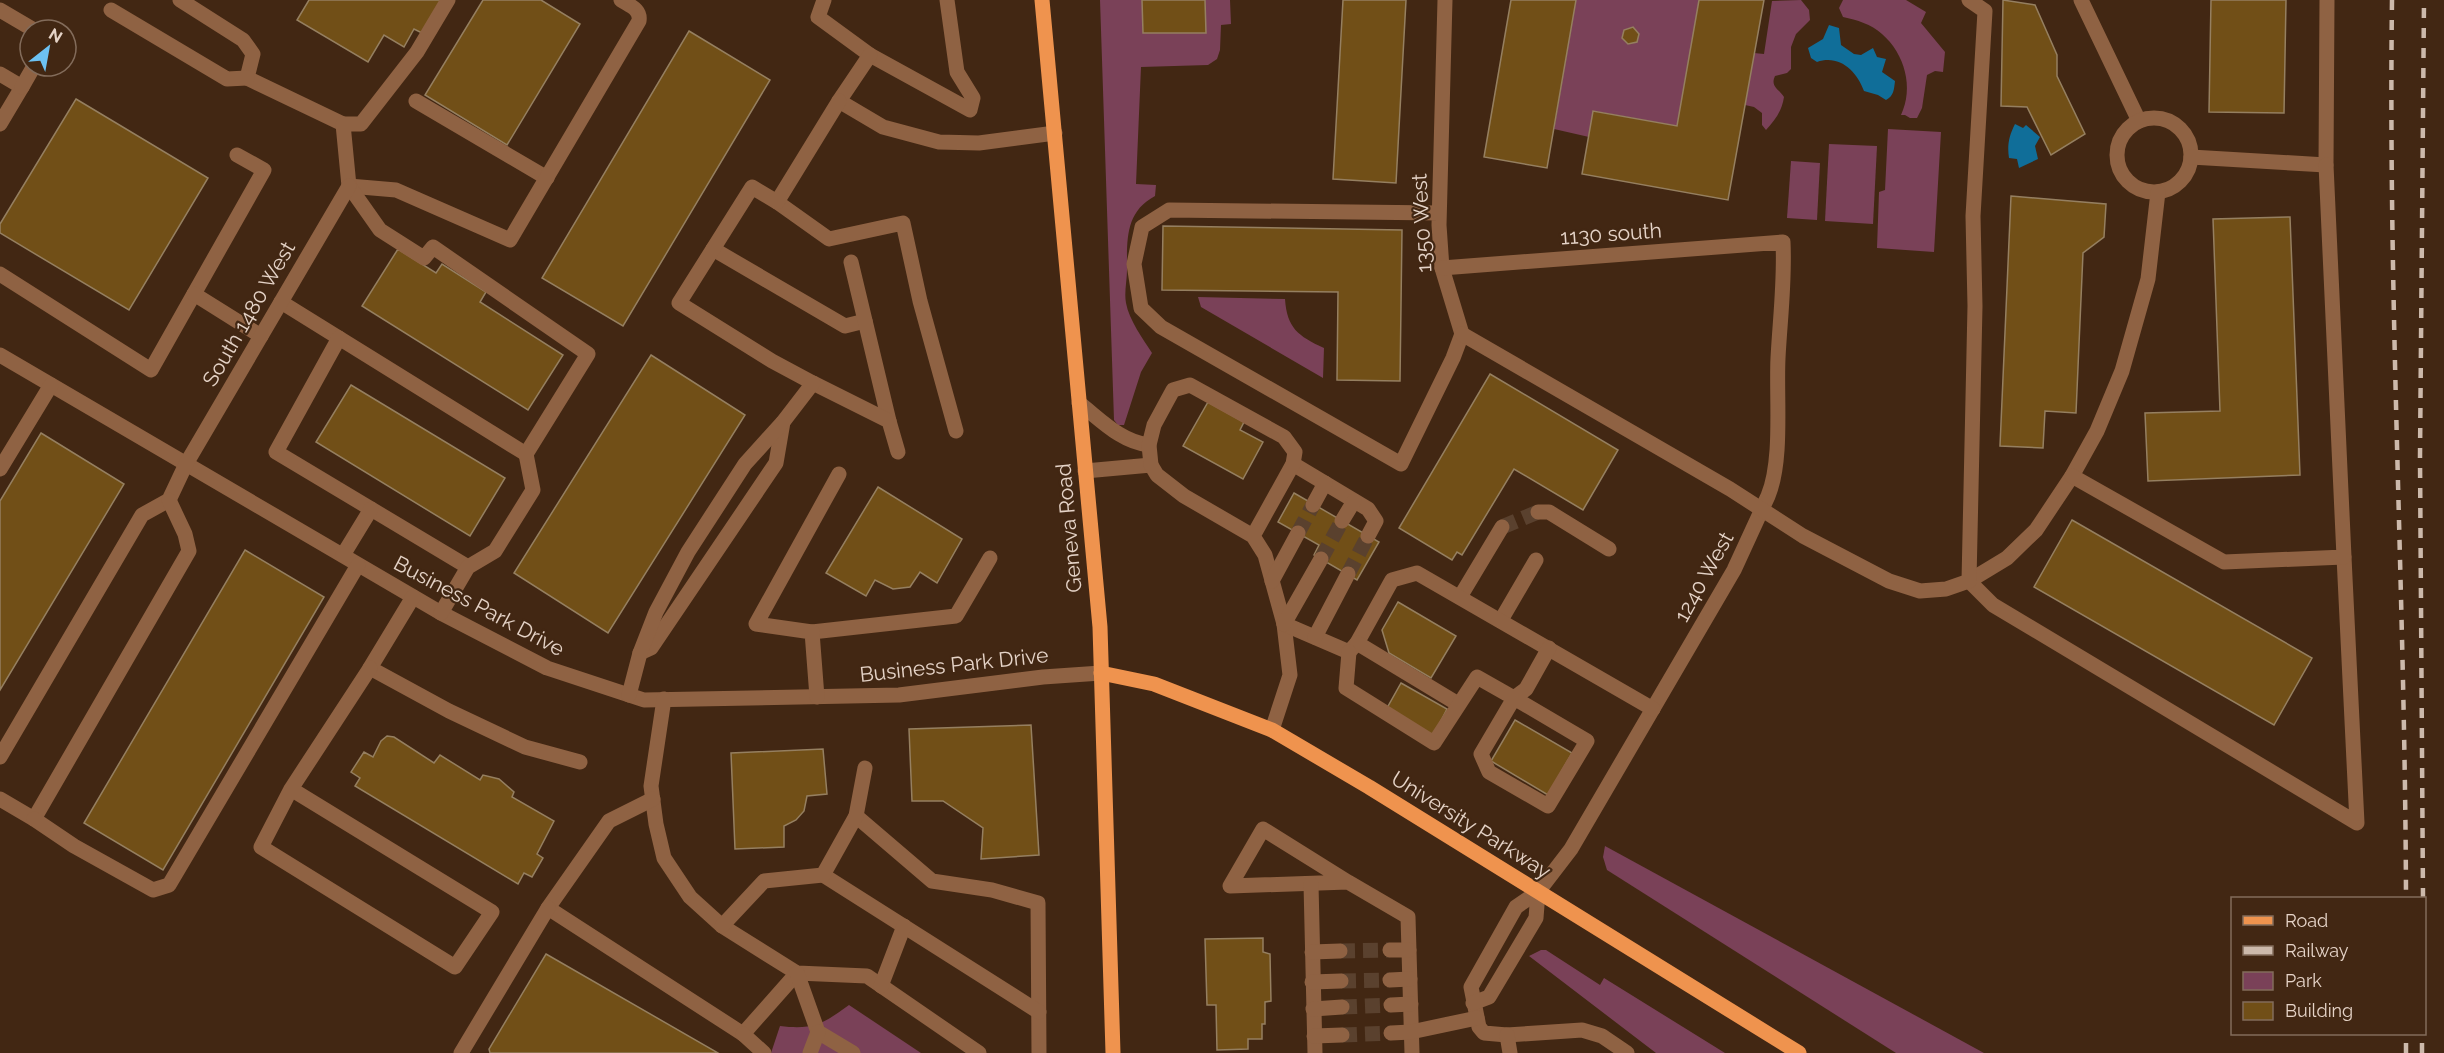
<svg xmlns="http://www.w3.org/2000/svg" width="2444" height="1053" viewBox="0 0 2444 1053" font-family="Raleway,sans-serif">
  <style>
    .green { fill: #7a4158 }
    .water { fill: #106e99 }
    .building { fill: #714f17; stroke: #957f60; stroke-width: 1.5 }
    .lines { fill: none; stroke-linecap: round; stroke-linejoin: round }
    .minor-tunnel { stroke: #5a412e; stroke-width: 15; stroke-dasharray: 15 8; stroke-linecap: butt }
    .minor { stroke: #8f6243; stroke-width: 15 }
    .major { stroke: #ef934e; stroke-width: 15 }
    .rail { stroke: #ccb9ab; stroke-width: 4.5; stroke-dasharray: 10 10; stroke-linecap: butt }
    .labels { text-anchor: middle; stroke-width: 4.5; stroke-linejoin: round; paint-order: stroke }
    .street-label { font-size: 21px; fill: #e5d3c7; stroke: #422713 }
  </style>
  <rect width="100%" height="100%" fill="#422713"/>
  <!-- green -->
  <g class="green">
    <path d="M1100,0H1142L1143,33H1205V0H1230L1231,24L1221,25L1220,50L1217,59L1208,65L1141,67L1136,184L1156,185L1155,196C1125,212 1127,240 1127,270C1127,280 1124,293 1126,303C1129,320 1143,339 1152,353L1141,372L1124,425H1118L1114,420Z"/>
    <polygon points="1576,0 1699,0 1677,126 1594,111 1589,137 1554,129"/>
    <path d="M1801,0L1809,10L1810,20L1796,34L1791,47V69L1787,73L1775,76C1770,87 1779,89 1784,97C1782,111 1775,120 1766,130L1762,125V113L1754,107L1745,105L1754,53L1764,54L1772,1Z"/>
    <path d="M1843,0H1906L1926,12L1921,23L1945,52L1943,72L1935,71L1927,75L1922,108L1917,118H1910L1905,115H1901C1914,88 1905,54 1882,34C1871,24 1857,20 1843,17L1839,8Z"/>
    <polygon points="1888,129 1941,132 1934,252 1877,248 1879,192 1885,190"/>
    <polygon points="1829,144 1877,146 1873,224 1825,221"/>
    <polygon points="1791,161 1820,163 1817,220 1787,218"/>
    <path d="M1198,297L1285,299C1287,328 1298,336 1324,348L1323,378L1201,307Z"/>
    <polygon points="1605,846 1984,1053 1896,1053 1607,870 1603,857"/>
    <polygon points="1541,950 1546,950 1600,985 1604,978 1725,1053 1656,1053 1529,956"/>
    <path d="M849,1005L921,1053H771L780,1026C813,1030 823,1024 849,1005Z"/>
  </g>
  <!-- water -->
  <g class="water">
    <path d="M1829,25L1839,28L1841,45L1854,54L1861,55L1873,48L1877,57L1886,59L1882,72L1895,81C1894,89 1894,96 1886,100L1878,95L1864,91C1857,71 1839,54 1817,62L1811,58L1808,48L1823,39Z"/>
    <path d="M2015,124L2023,128L2026,125L2040,137L2035,146L2038,159L2019,168L2017,159L2009,158C2007,145 2009,136 2015,124Z"/>
  </g>
  <!-- building -->
  <g class="building">
    <polygon points="309,0 442,0 422,33 414,29 404,47 384,35 368,62 297,20"/>
    <polygon points="483,0 541,0 580,24 507,145 425,95"/>
    <polygon points="1142,0 1205,0 1206,33 1143,33"/>
    <polygon points="1343,0 1406,0 1396,183 1333,179"/>
    <polygon points="1511,0 1576,0 1547,168 1484,157"/>
    <polygon points="1699,0 1764,0 1728,200 1582,174 1593,111 1677,126"/>
    <polygon points="2003,0 2035,5 2057,55 2057,76 2085,134 2051,155 2027,107 2001,106"/>
    <polygon points="2211,0 2286,0 2284,113 2209,112"/>
    <polygon points="1633,27 1639,34 1637,42 1628,44 1622,38 1624,30"/>
    <polygon points="689,31 770,80 623,326 542,278"/>
    <polygon points="76,99 208,178 129,310 0,233 0,224"/>
    <polygon points="2011,196 2106,204 2104,237 2083,253 2076,413 2045,411 2043,448 2000,446"/>
    <polygon points="2290,217 2300,475 2148,481 2145,413 2220,411 2213,219"/>
    <polygon points="1163,226 1402,230 1400,381 1337,380 1338,292 1162,290"/>
    <polygon points="398,249 436,273 442,264 486,292 480,302 563,355 528,410 362,306"/>
    <polygon points="651,355 745,415 608,633 514,573"/>
    <polygon points="1490,374 1618,450 1583,510 1514,469 1462,555 1457,552 1452,560 1399,528"/>
    <polygon points="351,385 505,478 470,536 316,442"/>
    <polygon points="1208,402 1244,422 1240,430 1263,442 1243,479 1183,446"/>
    <polygon points="41,433 124,484 0,690 0,501"/>
    <polygon points="878,487 962,539 937,583 920,572 910,587 893,589 875,580 866,596 826,573"/>
    <polygon points="1294,493 1379,542 1357,580 1314,555 1319,545 1278,522"/>
    <polygon points="2072,520 2312,658 2274,725 2034,587"/>
    <polygon points="245,550 324,597 163,870 84,823"/>
    <polygon points="1398,602 1456,636 1431,678 1389,653 1382,630"/>
    <polygon points="1401,683 1447,709 1433,736 1387,708"/>
    <polygon points="1515,720 1572,753 1548,795 1491,761"/>
    <polygon points="1031,725 1039,855 981,859 983,828 943,801 912,801 909,729"/>
    <polygon points="387,736 394,737 434,763 440,755 480,780 483,775 499,779 514,792 512,797 554,821 537,854 543,858 532,877 524,873 518,884 355,786 360,778 351,772 364,752 373,757 381,741"/>
    <polygon points="823,749 827,794 807,796 804,811 796,820 784,826 784,847 735,849 731,753"/>
    <polygon points="1263,938 1263,952 1270,954 1271,1001 1265,1002 1265,1024 1262,1024 1262,1039 1248,1039 1248,1049 1217,1050 1216,1005 1207,1005 1205,939"/>
    <polygon points="546,954 718,1053 490,1053 489,1049"/>
  </g>
  <g class="lines">
    <!-- minor-tunnel -->
    <g class="minor-tunnel">
      <polyline points="1502,527 1538,512"/>
      <polyline points="1298,533 1313,505"/>
      <polyline points="1321,559 1342,521"/>
      <polyline points="1348,574 1368,536"/>
      <polyline points="1340,951 1390,950"/>
      <polyline points="1341,981 1390,980"/>
      <polyline points="1342,1007 1391,1005"/>
      <polyline points="1342,1035 1391,1033"/>
    </g>
    <!-- minor -->
    <g class="minor">
      <polyline points="180,0 243,40 253,54 247,78 343,124"/>
      <polyline points="824,0 818,17 870,55 970,110 973,98 957,72 947,0"/>
      <polyline points="2081,0 2139,121"/>
      <polyline points="0,10 34,30"/>
      <polyline points="111,10 227,79 247,78"/>
      <polyline points="870,55 839,101 883,127 939,142 979,143 1055,133"/>
      <polyline points="0,74 22,87 0,124"/>
      <polyline points="22,87 34,66"/>
      <polyline points="416,101 547,178"/>
      <circle cx="2154" cy="155" r="37"/>
      <polyline points="2191,157 2326,165 2327,0"/>
      <path d="M349,186L396,190L510,240L639,21C641,9 630,6 621,0"/>
      <polyline points="2158,192 2148,279 2122,371 2097,431 2072,476 2036,530 2007,558 1969,581 1993,605 2357,823 2344,557"/>
      <polyline points="777,202 829,239 903,223 920,301 956,431"/>
      <polyline points="1439,213 1169,210 1142,227 1134,264 1141,308 1161,327 1401,464 1453,358 1462,334 1442,268 1439,225 1445,0"/>
      <polyline points="713,249 845,326 865,321"/>
      <polyline points="851,262 889,421"/>
      <path d="M1442,268L1783,242C1785,281 1780,319 1778,358C1776,398 1783,460 1768,496L1734,570L1571,849L1538,892L1516,907L1471,987L1479,1027L1484,1033L1507,1035L1582,1030L1602,1036L1627,1053"/>
      <polyline points="0,274 151,370 264,170 237,155"/>
      <polyline points="194,294 261,336"/>
      <polyline points="281,302 526,454"/>
      <polyline points="1462,334 1730,489 1803,536 1889,581 1920,591 1946,589 1969,581 1975,306 1973,216 1985,11 1969,0"/>
      <polyline points="339,338 276,452 468,567"/>
      <polyline points="0,355 441,613 547,668 644,700 899,695 1043,677 1101,673"/>
      <polyline points="813,383 889,421 898,452"/>
      <path d="M1079,403C1101,420 1121,442 1149,445"/>
      <polyline points="1293,464 1368,509 1376,521 1368,536"/>
      <polyline points="0,469 51,385"/>
      <polyline points="1085,471 1151,465"/>
      <polyline points="2072,476 2224,562 2344,557 2326,165"/>
      <polyline points="1313,505 1325,483"/>
      <polyline points="1538,512 1549,512 1609,549"/>
      <polyline points="1342,521 1354,501"/>
      <polyline points="1253,536 1293,464 1295,452 1284,437 1190,385 1173,390 1154,425 1149,445 1151,465 1157,475 1184,496 1253,536 1265,555 1284,624 1290,675 1272,730"/>
      <polyline points="343,555 371,509"/>
      <polyline points="1272,581 1298,533"/>
      <polyline points="413,597 370,668 449,711 525,747 580,762"/>
      <polyline points="1460,597 1502,527"/>
      <polyline points="441,613 468,567 495,551 533,490 526,454 588,354 433,247 424,258 380,230 349,186 343,124 361,124 417,52 448,0"/>
      <polyline points="1501,620 1536,560"/>
      <polyline points="1284,624 1349,652 1357,643 1392,580 1417,573 1653,709"/>
      <polyline points="1284,624 1321,559"/>
      <polyline points="812,632 956,616 990,558"/>
      <polyline points="1315,637 1348,574"/>
      <polyline points="1357,643 1458,704"/>
      <polyline points="1349,652 1346,688 1434,743 1477,677 1514,698 1481,754 1489,772 1548,806 1587,741 1514,698 1526,689 1549,648"/>
      <polyline points="640,653 651,648 776,463 783,422"/>
      <polyline points="629,695 640,653 656,612 688,552 745,464 783,422 813,383 772,361 679,303 752,187 777,202 839,101"/>
      <polyline points="817,697 812,632 756,624 839,474"/>
      <polyline points="664,699 651,786 656,824 664,858 690,897 722,926 797,973 867,976 979,1053"/>
      <polyline points="0,757 142,515 169,500 186,464 349,186"/>
      <polyline points="291,789 261,847 455,967 492,912 291,789 370,668"/>
      <polyline points="0,799 34,819 189,551 185,534 169,500"/>
      <polyline points="653,799 609,821 548,908 743,1034 797,973"/>
      <polyline points="856,816 932,881 992,890 1038,903 1039,1053"/>
      <polyline points="34,819 74,846 153,890 169,885 358,565"/>
      <polyline points="823,875 1039,1012"/>
      <polyline points="1348,882 1230,886 1263,829 1348,882 1408,917 1412,1053"/>
      <polyline points="1311,884 1315,1053"/>
      <polyline points="722,926 764,881 823,875 856,816 865,768"/>
      <polyline points="1390,950 1409,950"/>
      <polyline points="1312,952 1340,951"/>
      <polyline points="797,973 818,1032 853,1053"/>
      <polyline points="1390,980 1410,979"/>
      <polyline points="1312,982 1341,981"/>
      <polyline points="881,986 904,926"/>
      <polyline points="1473,1003 1489,997 1536,918 1538,892"/>
      <polyline points="1391,1005 1411,1004"/>
      <polyline points="1313,1009 1342,1007"/>
      <polyline points="1391,1033 1411,1032 1477,1018"/>
      <polyline points="743,1034 764,1053"/>
      <polyline points="1507,1035 1510,1053"/>
      <polyline points="1314,1036 1342,1035"/>
      <polyline points="461,1053 548,908"/>
      <polyline points="810,1053 818,1032"/>
    </g>
    <!-- major -->
    <g class="major">
      <polyline points="1042,0 1100,627 1113,1053"/>
      <polyline points="1101,673 1154,684 1272,730 1369,787 1799,1053"/>
    </g>
    <!-- rail -->
    <g class="rail">
      <path d="M2392,0C2388,300 2405,599 2406,898"/>
      <polyline points="2423,898 2420,457 2424,0"/>
      <polyline points="2406,1053 2406,1034"/>
      <polyline points="2422,1053 2422,1034"/>
    </g>
  </g>
  <g class="labels">
    <!-- street labels -->
    <g class="street-label">
      <text transform="translate(1422 223) rotate(-93)" y="7">1350 West</text>
      <text transform="translate(1611 234) rotate(-4)" y="7">1130 south</text>
      <text transform="translate(249 314) rotate(-60)" y="7">South 1480 West</text>
      <text transform="translate(1069 528) rotate(-95)" y="7">Geneva Road</text>
      <text transform="translate(1704 577) rotate(-61)" y="7">1240 West</text>
      <text transform="translate(479 606) rotate(28)" y="7">Business Park Drive</text>
      <text transform="translate(954 665) rotate(-6)" y="7">Business Park Drive</text>
      <text transform="translate(1471 825) rotate(32)" y="7">University Parkway</text>
    </g>
  </g>
  <!-- legend -->
  <rect x="2231" y="897" width="195" height="138" fill="#422713" stroke="#836c5b" stroke-width="1.5"/>
  <rect x="2243" y="916" width="30" height="9" fill="#ef934e" stroke="#836c5b" stroke-width="1.5"/>
  <text x="2285" y="927" font-size="18" fill="#e5d3c7">Road</text>
  <rect x="2243" y="946" width="30" height="9" fill="#ccb9ab" stroke="#836c5b" stroke-width="1.5"/>
  <text x="2285" y="957" font-size="18" fill="#e5d3c7">Railway</text>
  <rect x="2243" y="972" width="30" height="18" fill="#7a4158" stroke="#836c5b" stroke-width="1.5"/>
  <text x="2285" y="987" font-size="18" fill="#e5d3c7">Park</text>
  <rect x="2243" y="1002" width="30" height="18" fill="#714f17" stroke="#836c5b" stroke-width="1.5"/>
  <text x="2285" y="1017" font-size="18" fill="#e5d3c7">Building</text>
  <!-- north arrow -->
  <g transform="translate(48 48) rotate(31)"><circle r="28" fill="#422713" stroke="#836c5b" stroke-width="1.5"/>
  <path d="M0-4.5L10 22L0 15L-10 22Z" fill="#6dc2f3"/>
  <text y="-9" font-size="16" font-weight="bold" text-anchor="middle" fill="#e5d3c7">N</text>
  </g>
</svg>
